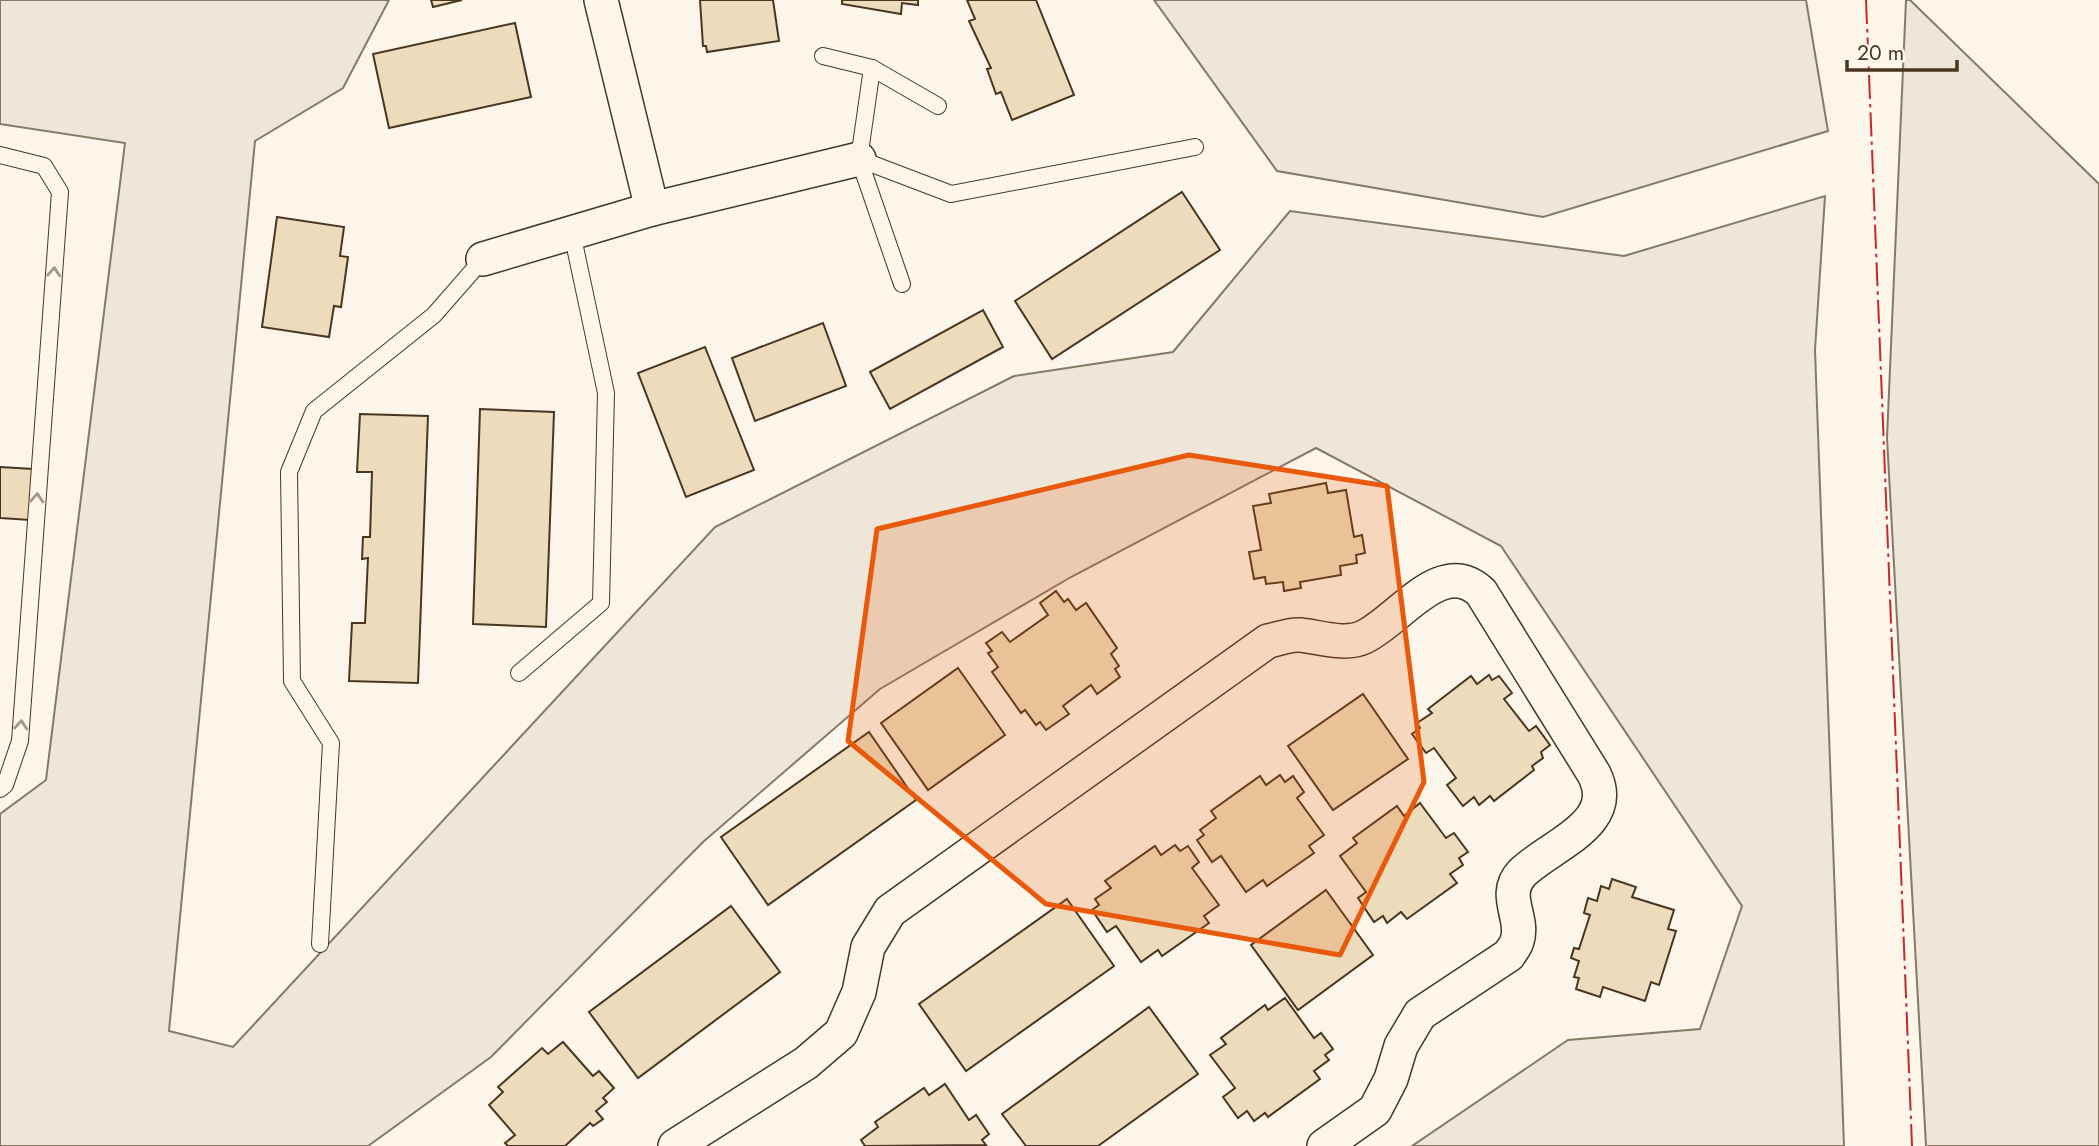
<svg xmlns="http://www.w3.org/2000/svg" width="2099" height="1146" viewBox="0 0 2099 1146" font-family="Jost,sans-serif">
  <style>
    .green { fill: #ede6d9; stroke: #887966; stroke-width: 2 }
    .building { fill: #ecdcbc; stroke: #4a3520; stroke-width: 2 }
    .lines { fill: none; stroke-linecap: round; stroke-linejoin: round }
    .lane-casing { stroke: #4a3520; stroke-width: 18 }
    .street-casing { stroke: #4a3520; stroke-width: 36 }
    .lane { stroke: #fbf6e9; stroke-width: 16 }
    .street { stroke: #fbf6e9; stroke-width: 33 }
    .power { stroke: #c62828; stroke-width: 2; stroke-dasharray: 24 5 3.5 5; stroke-linecap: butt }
    .oneway { stroke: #a29684 }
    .marked { fill: #e8590c; fill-opacity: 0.2; stroke: #e8590c; stroke-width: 5; stroke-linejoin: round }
  </style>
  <rect width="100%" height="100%" fill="#fbf6e9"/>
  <!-- green -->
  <g class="green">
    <polygon points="0,0 389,0 343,88 255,141 169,1031 233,1047 715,527 1014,376 1173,352 1290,211 1624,256 1825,196 1815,350 1844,1146 1412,1146 1568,1040 1700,1029 1742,906 1501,546 1316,448 1071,577 880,689 703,842 491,1057 368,1146 0,1146 0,814 46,780 125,143 0,124"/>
    <polygon points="1154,0 1806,0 1828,131 1543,217 1277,171"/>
    <polygon points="1906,0 1910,0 2099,184 2099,1146 1926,1146 1887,438"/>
  </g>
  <!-- building -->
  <g class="building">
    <polygon points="431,0 462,0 433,7"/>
    <polygon points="700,0 773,0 779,41 707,52 706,46 703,46"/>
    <polygon points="842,0 918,0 918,5 902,3 901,14 842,4"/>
    <polygon points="967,0 1036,0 1074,95 1012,120 1001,92 996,94 987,69 991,68 969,21 975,19"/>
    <polygon points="515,23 531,97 389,128 373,54"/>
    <polygon points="1182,192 1220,250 1052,359 1015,301"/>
    <polygon points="277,217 344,227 340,256 348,257 341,307 334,306 329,337 262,327"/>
    <polygon points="983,310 1003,347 890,409 870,372"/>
    <polygon points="823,323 846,386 755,421 732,358"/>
    <polygon points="705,347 754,470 686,497 638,373"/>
    <polygon points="480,409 554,412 546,627 473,624"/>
    <polygon points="360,414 428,416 418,683 349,681 352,623 365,623 368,558 362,559 363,537 370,537 372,472 357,472"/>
    <polygon points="0,467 33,469 30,520 0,518"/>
    <polygon points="1326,483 1328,493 1346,490 1354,537 1362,535 1365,553 1356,555 1357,563 1340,566 1341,575 1300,582 1301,588 1284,591 1283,582 1266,584 1265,577 1254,579 1249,552 1261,550 1253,506 1271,503 1269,494"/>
    <polygon points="1056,591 1064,602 1068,599 1076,610 1086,603 1117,648 1111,654 1119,666 1115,669 1120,677 1097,694 1091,685 1063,706 1069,714 1046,730 1040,722 1036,725 1025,710 1021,713 992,672 998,667 988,653 992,651 986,643 1002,632 1010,642 1048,615 1040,603"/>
    <polygon points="958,668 1005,735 928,790 881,723"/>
    <polygon points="1489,675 1492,680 1499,676 1512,693 1504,699 1529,731 1536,726 1550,745 1541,752 1543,758 1532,766 1534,770 1494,801 1490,796 1479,805 1474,797 1463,806 1447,785 1456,778 1434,748 1426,753 1412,734 1420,728 1417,723 1432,713 1428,709 1471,676 1477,684"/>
    <polygon points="1363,694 1408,759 1333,810 1288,746"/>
    <polygon points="869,732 916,800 768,905 721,837"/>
    <polygon points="1280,775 1285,782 1293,776 1304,792 1297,798 1324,835 1309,846 1314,853 1267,886 1263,880 1246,892 1221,856 1212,862 1197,840 1204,835 1200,830 1216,818 1211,811 1260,776 1266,785"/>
    <polygon points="1420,803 1446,838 1454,833 1468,852 1459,858 1463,865 1450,874 1457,883 1407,919 1401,912 1387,923 1383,916 1374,922 1358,898 1366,892 1340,856 1357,843 1353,838 1397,806 1404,816"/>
    <polygon points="1175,845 1180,851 1188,846 1199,862 1192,868 1219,905 1204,916 1209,923 1162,956 1158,950 1141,962 1116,926 1107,932 1092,910 1099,905 1095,899 1111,888 1105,881 1155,846 1161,855"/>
    <polygon points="1612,879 1636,887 1632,897 1674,910 1668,929 1676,931 1659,985 1651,982 1645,1001 1603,987 1600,997 1576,989 1579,978 1574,977 1579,961 1571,958 1574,948 1579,949 1590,915 1584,913 1588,898 1597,901 1601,886 1609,889"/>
    <polygon points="1326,890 1373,955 1298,1010 1251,945"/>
    <polygon points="1067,899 1114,966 966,1071 919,1004"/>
    <polygon points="731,906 780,972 638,1078 589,1012"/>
    <polygon points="1285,998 1314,1038 1321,1033 1333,1049 1325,1055 1329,1060 1314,1071 1320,1079 1268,1117 1265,1113 1254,1121 1247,1111 1238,1118 1223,1097 1235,1088 1210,1055 1226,1044 1221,1038 1265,1005 1268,1010"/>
    <polygon points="1149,1007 1198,1074 1098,1146 1026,1146 1002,1114"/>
    <polygon points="563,1042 593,1076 599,1071 614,1088 603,1098 607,1102 596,1111 603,1119 593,1126 590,1123 565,1146 508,1146 505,1143 515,1135 489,1105 503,1092 498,1087 542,1048 548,1054"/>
    <polygon points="945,1084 969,1120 976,1115 989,1134 982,1140 986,1145 865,1146 861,1140 878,1127 875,1122 924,1088 929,1095"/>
  </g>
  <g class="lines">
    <!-- lane casing -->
    <g class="lane-casing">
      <g id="lane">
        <polyline points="823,56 872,68"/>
        <polyline points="0,155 44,166 60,192 20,741 5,785 0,789"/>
        <polyline points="859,159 951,194 1195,147"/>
        <polyline points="902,284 859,159 872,68 938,106"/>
        <polyline points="519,673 601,603 606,393 572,233"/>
        <polyline points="320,944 331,743 292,681 289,472 314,411 434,315 483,259"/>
      </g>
    </g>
    <!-- street casing -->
    <g class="street-casing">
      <g id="street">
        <polyline points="601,0 652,209"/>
        <polyline points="483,259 652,209 859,159"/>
        <path d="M675,1146L806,1063L841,1033L859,992L868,947L890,911L1268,641C1278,639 1290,634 1300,635C1320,637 1345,646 1364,637C1400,620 1441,555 1481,592L1594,774C1619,824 1552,844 1522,873C1501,895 1525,918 1517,941C1516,946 1511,951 1509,955L1420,1014L1401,1046L1391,1079L1375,1110L1324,1146"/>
      </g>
    </g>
    <!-- lane -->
    <use href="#lane" class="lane"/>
    <!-- street -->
    <use href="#street" class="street"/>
    <!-- power -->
    <polyline class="power" points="1866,0 1912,1146"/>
  </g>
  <!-- one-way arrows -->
  <defs><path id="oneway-chevron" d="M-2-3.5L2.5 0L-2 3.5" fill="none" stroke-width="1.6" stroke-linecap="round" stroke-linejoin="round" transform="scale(1.75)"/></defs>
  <g class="oneway">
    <use href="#oneway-chevron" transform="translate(54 272) rotate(-86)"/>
    <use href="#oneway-chevron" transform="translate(37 498) rotate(-86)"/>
    <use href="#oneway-chevron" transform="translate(21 725) rotate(-86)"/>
  </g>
  <!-- marked area -->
  <path class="marked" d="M1189,455L1387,486L1424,782L1340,955L1046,904L848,741L877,529Z"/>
  <!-- scale -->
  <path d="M1847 60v10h110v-10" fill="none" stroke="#4a3520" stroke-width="3.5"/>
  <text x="1857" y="60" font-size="21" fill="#4a3520" stroke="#fbf6e9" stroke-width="5" paint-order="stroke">20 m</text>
</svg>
